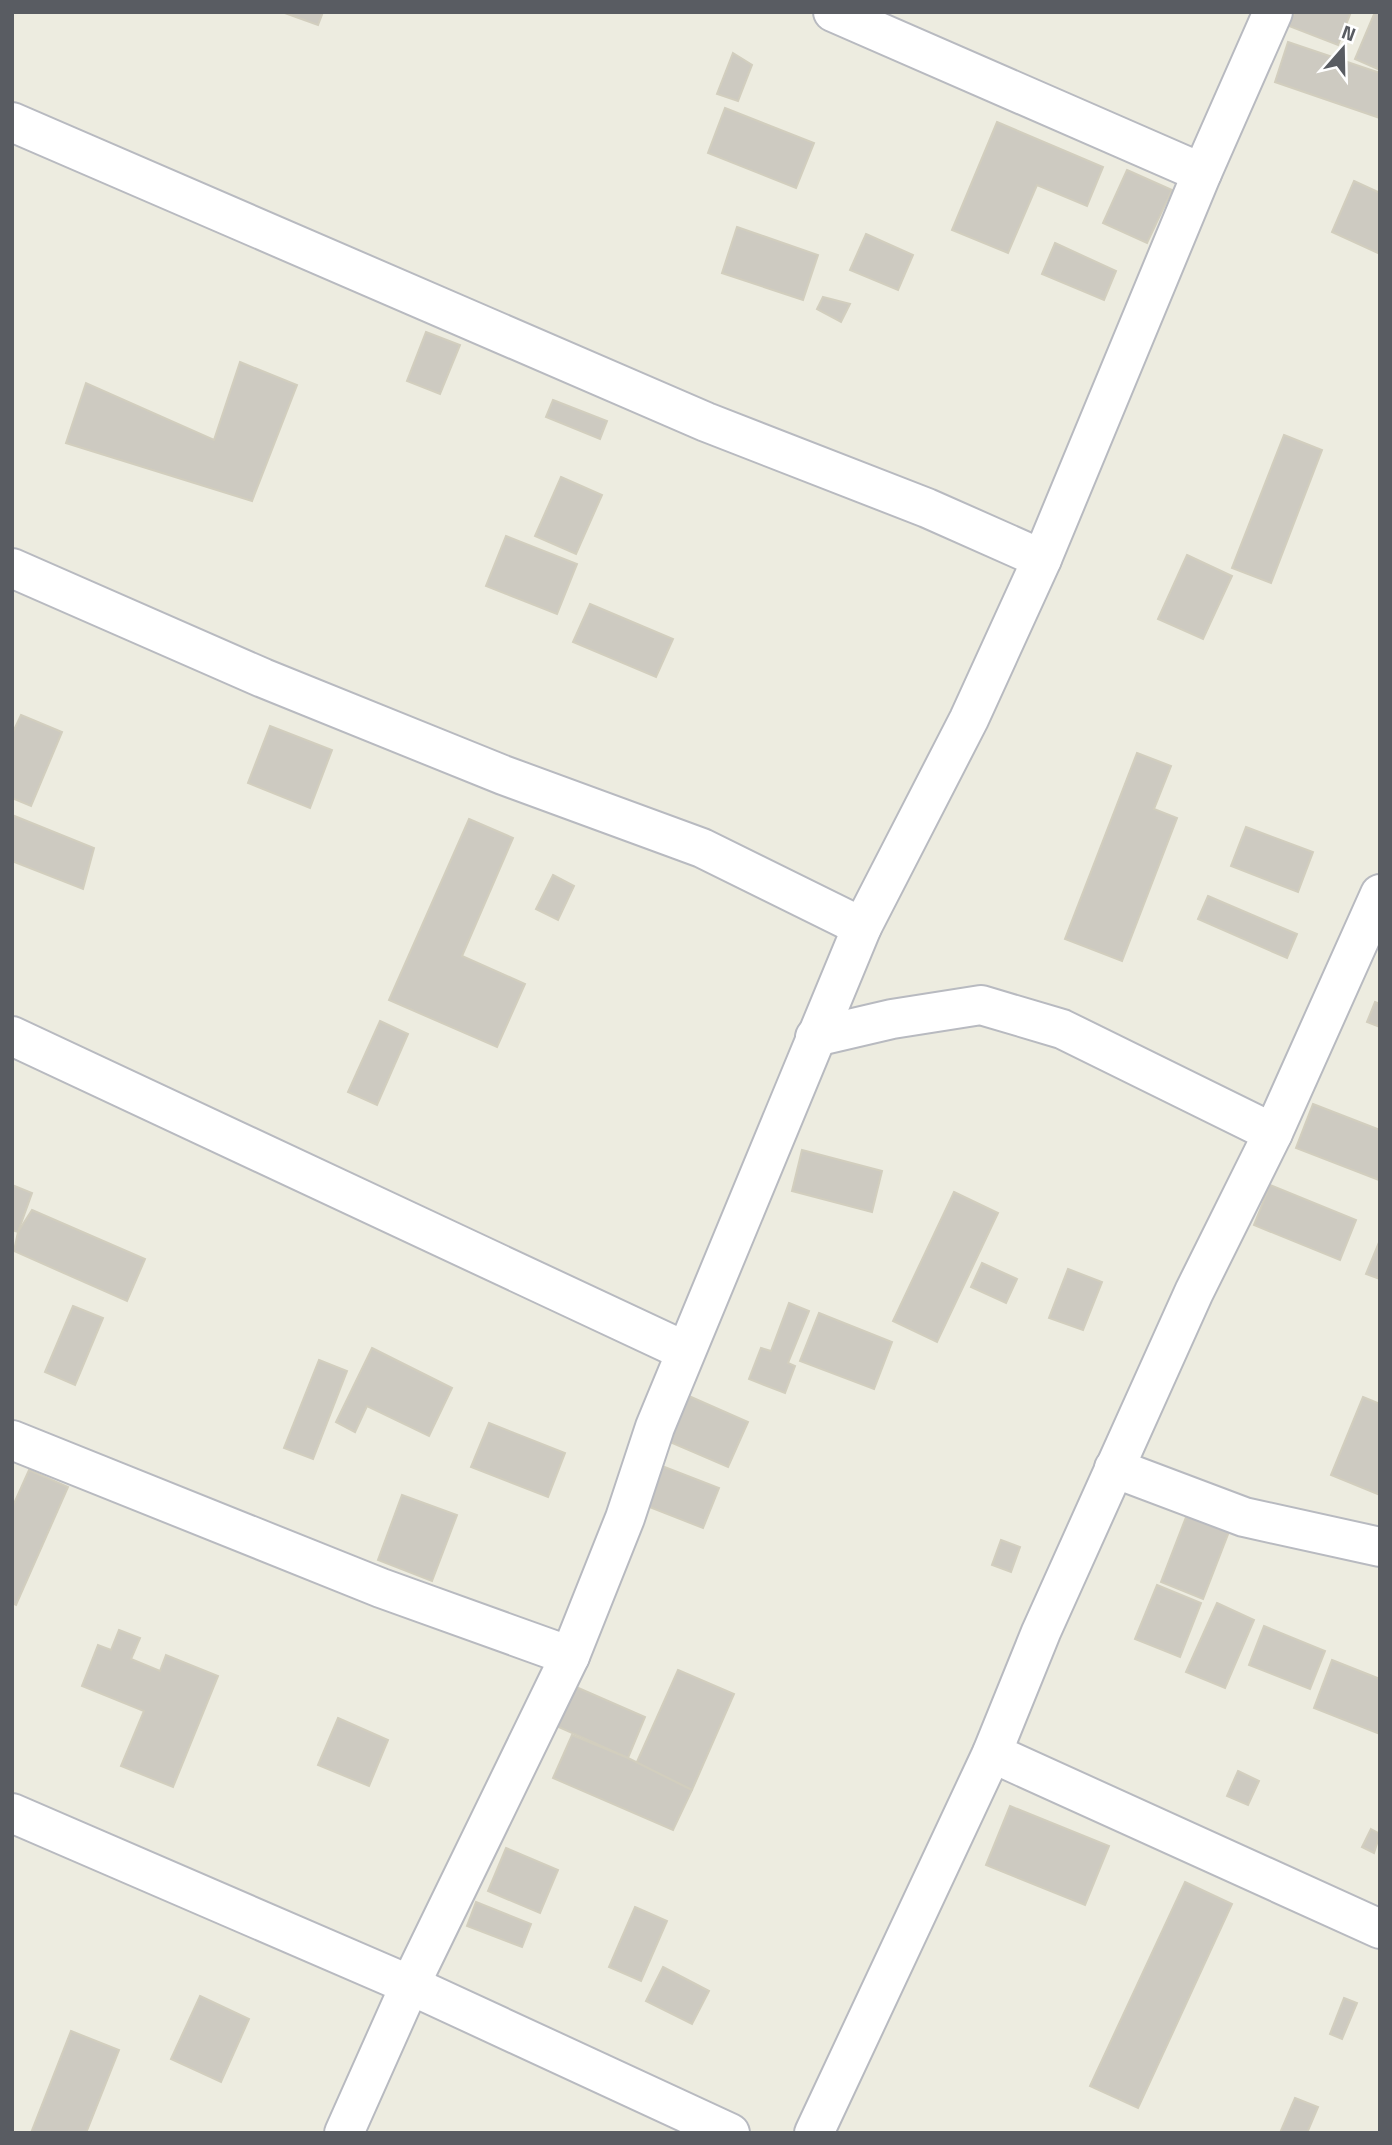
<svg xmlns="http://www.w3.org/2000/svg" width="1392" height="2145" viewBox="0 0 1392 2145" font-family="'Titillium Web',sans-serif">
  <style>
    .building { fill: #cdcac1; stroke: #d2cebe; stroke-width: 2 }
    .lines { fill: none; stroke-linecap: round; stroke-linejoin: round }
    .minor-casing { stroke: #b8bac0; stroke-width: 42 }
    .minor { stroke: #fff; stroke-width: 38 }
  </style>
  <rect width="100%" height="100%" fill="#edece0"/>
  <!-- building -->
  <g class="building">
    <polygon points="282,12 323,12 318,25"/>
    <polygon points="1295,12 1351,12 1338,45 1289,26"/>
    <polygon points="1375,12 1380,12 1380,70 1355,59"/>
    <polygon points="1288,42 1380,73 1380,118 1275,82"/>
    <polygon points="733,53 752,65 738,101 717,94"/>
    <polygon points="725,108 814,143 796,188 708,153"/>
    <polygon points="997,122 1103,167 1087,206 1037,185 1008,253 952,230"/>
    <polygon points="1127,170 1172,190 1147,243 1103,223"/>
    <polygon points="1354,181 1380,193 1380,254 1332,232"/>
    <polygon points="737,227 818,255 803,300 722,273"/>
    <polygon points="866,234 913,255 898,290 850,270"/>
    <polygon points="1055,243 1116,271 1104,300 1042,274"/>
    <polygon points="823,297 850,304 841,322 817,309"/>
    <polygon points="426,332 460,345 440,394 407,381"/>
    <polygon points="240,362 297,385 252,501 66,443 86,383 214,440"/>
    <polygon points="553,400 607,421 600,439 546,417"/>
    <polygon points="1284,435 1322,450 1271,583 1232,568"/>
    <polygon points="561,477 602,495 576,554 535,536"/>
    <polygon points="506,536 577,564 557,614 486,586"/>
    <polygon points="1187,555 1232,576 1203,639 1158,619"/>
    <polygon points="590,604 673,639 656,677 573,642"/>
    <polygon points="21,715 62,732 31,806 12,798 12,734"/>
    <polygon points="270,726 332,750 310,808 248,783"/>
    <polygon points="1137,753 1171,766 1154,809 1177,818 1122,961 1065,939"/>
    <polygon points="12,815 94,848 83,889 12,861"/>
    <polygon points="469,819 513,838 462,956 525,984 497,1047 389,1000"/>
    <polygon points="1246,827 1313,852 1298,892 1231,866"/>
    <polygon points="553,875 574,886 558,920 536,909"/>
    <polygon points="1208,896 1297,934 1287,958 1198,919"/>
    <polygon points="1375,1002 1380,1004 1380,1027 1367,1022"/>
    <polygon points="380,1021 408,1034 377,1105 348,1092"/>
    <polygon points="1313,1104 1380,1130 1379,1180 1296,1148"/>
    <polygon points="802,1150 882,1171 872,1212 792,1191"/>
    <polygon points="12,1185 32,1193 18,1232 12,1230"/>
    <polygon points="1270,1185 1356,1220 1340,1260 1254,1225"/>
    <polygon points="954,1192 998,1213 937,1342 893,1321"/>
    <polygon points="32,1210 145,1259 127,1301 14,1251 18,1232"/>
    <polygon points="1380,1240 1380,1279 1366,1274"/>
    <polygon points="982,1263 1017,1279 1006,1303 971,1287"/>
    <polygon points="1068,1269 1102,1282 1083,1330 1049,1318"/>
    <polygon points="789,1303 809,1311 788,1363 795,1366 785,1393 749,1379 761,1348 771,1351"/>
    <polygon points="73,1306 103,1318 75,1385 45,1372"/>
    <polygon points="819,1313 892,1342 874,1389 800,1361"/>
    <polygon points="372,1348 452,1388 429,1436 367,1406 355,1432 336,1422"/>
    <polygon points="319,1360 347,1371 313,1459 284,1448"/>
    <polygon points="682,1393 748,1422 728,1467 663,1439"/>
    <polygon points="1363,1397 1380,1404 1380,1495 1331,1475"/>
    <polygon points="489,1423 565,1453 548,1497 471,1467"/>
    <polygon points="649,1461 719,1488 703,1528 634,1501"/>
    <polygon points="29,1470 68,1487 16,1605 12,1603 12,1508"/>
    <polygon points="402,1495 457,1515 432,1581 378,1560"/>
    <polygon points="1188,1512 1230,1529 1203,1599 1161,1582"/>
    <polygon points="1001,1540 1020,1547 1011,1572 992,1565"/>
    <polygon points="1157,1585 1201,1603 1180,1657 1135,1639"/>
    <polygon points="1217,1603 1254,1620 1225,1688 1186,1672"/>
    <polygon points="1264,1626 1325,1651 1310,1689 1249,1665"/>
    <polygon points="119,1630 140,1638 131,1659 160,1671 166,1655 218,1676 173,1787 121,1766 144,1711 82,1686 98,1645 111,1650"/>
    <polygon points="1332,1660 1380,1679 1380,1734 1314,1708"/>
    <polygon points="678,1670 734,1694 692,1790 636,1764"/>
    <polygon points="560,1680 645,1717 628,1758 543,1720"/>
    <polygon points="338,1718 388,1740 369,1786 318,1765"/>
    <polygon points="572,1735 628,1758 692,1790 673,1830 553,1778"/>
    <polygon points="1238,1771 1259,1781 1248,1805 1227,1796"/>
    <polygon points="1010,1806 1109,1846 1085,1905 986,1865"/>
    <polygon points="1371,1829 1380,1834 1374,1853 1362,1847"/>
    <polygon points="506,1848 558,1870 540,1913 488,1891"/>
    <polygon points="1185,1882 1232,1904 1138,2108 1090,2086"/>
    <polygon points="476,1902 531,1924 522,1947 467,1926"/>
    <polygon points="635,1907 667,1921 641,1981 609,1967"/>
    <polygon points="663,1967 709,1991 692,2024 646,2001"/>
    <polygon points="200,1996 249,2019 221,2082 171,2059"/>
    <polygon points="1344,1998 1357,2003 1342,2039 1330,2034"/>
    <polygon points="71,2031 119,2050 86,2133 31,2133"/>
    <polygon points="1295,2098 1318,2107 1307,2133 1280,2133"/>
  </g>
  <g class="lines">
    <!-- minor casing -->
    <g class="minor-casing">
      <g id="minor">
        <polyline points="833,12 1202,173"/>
        <polyline points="12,122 706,422 927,508 1042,559"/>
        <polyline points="12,568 263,678 503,775 702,848 862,927"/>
        <polyline points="12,1036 685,1351"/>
        <polyline points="815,1037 892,1019 981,1005 1062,1029 1273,1133"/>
        <polyline points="12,1440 381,1588 570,1656"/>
        <polyline points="1114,1468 1244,1517 1380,1547"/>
        <polyline points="992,1753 1380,1929"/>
        <polyline points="12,1813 410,1985 730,2133"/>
        <polyline points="344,2133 410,1985 570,1656 625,1518 655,1427 862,927 969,719 1042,559 1202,173 1273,12"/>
        <polyline points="814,2133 992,1753 1041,1632 1194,1292 1273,1133 1380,894"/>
      </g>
    </g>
    <!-- minor -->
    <use href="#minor" class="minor"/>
  </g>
  <!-- border -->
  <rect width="1392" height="2145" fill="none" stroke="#595c62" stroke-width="28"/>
  <!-- north arrow -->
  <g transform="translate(1343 49) rotate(20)" stroke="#ffffff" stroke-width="5" paint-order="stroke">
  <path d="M0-5L12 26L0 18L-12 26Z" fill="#595c62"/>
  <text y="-10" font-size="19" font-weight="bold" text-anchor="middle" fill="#595c62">N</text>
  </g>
</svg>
